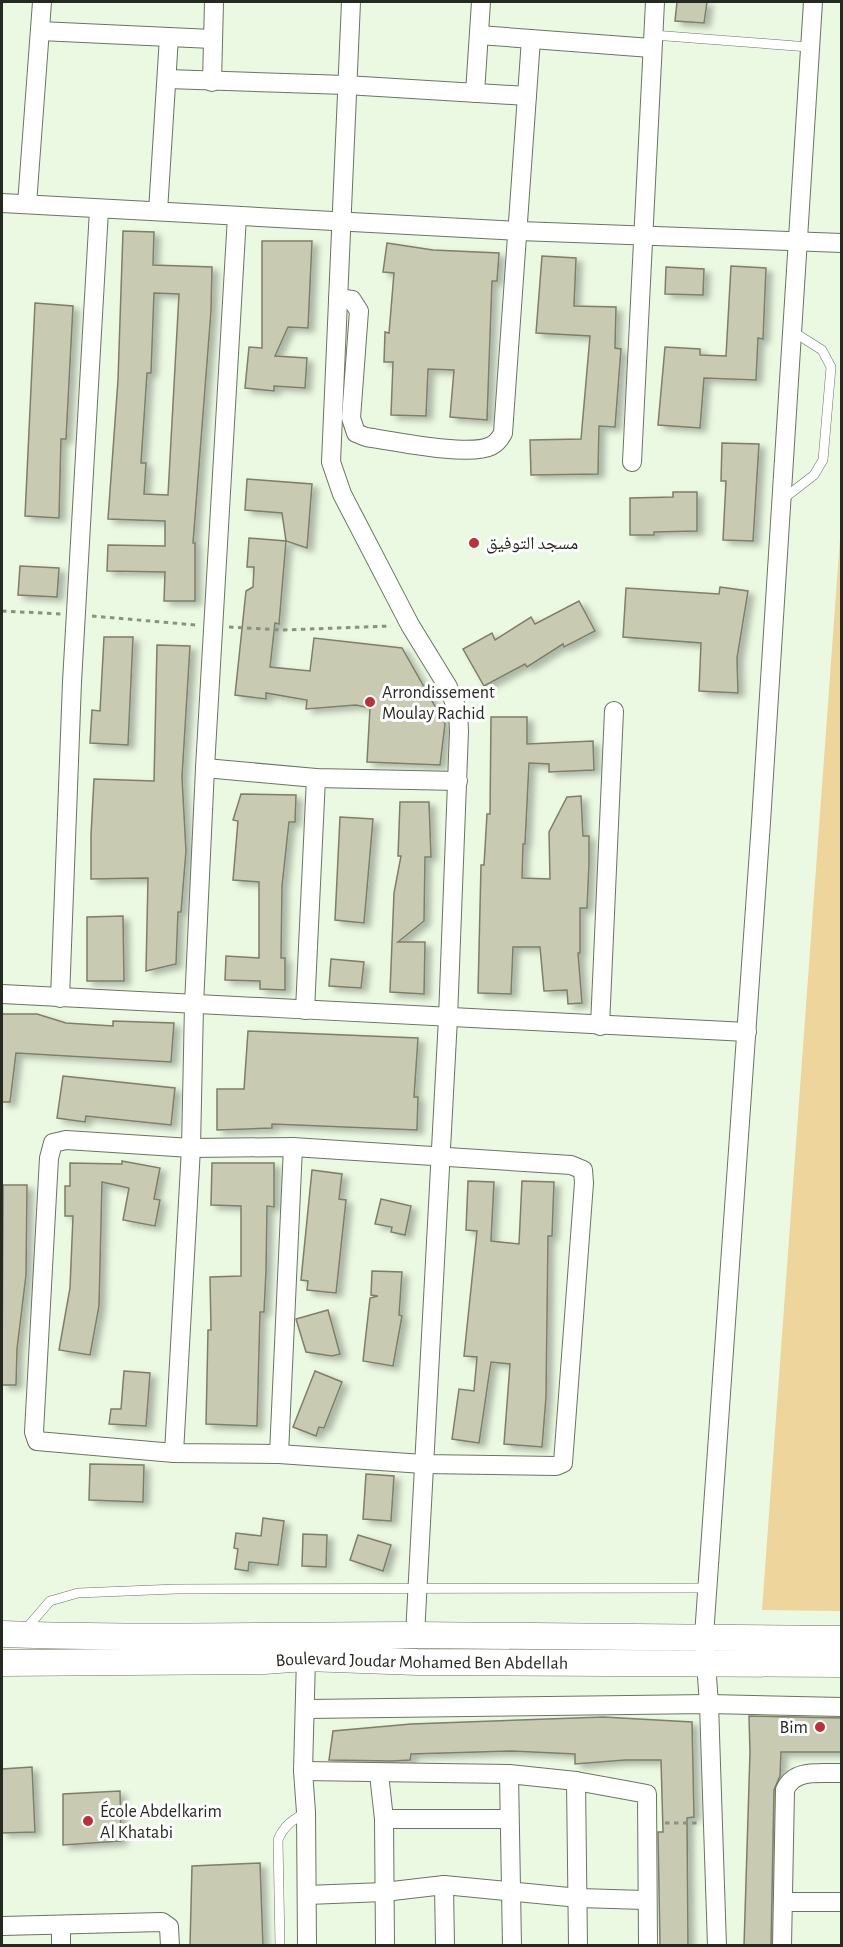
<svg xmlns="http://www.w3.org/2000/svg" width="843" height="1947" viewBox="0 0 843 1947" font-family="'Alegreya Sans','Noto Naskh Arabic',sans-serif">
  <style>
    .green { fill: #edd59c }
    .building { fill: #c9cab2; stroke: #7e7f69; stroke-width: 1.5; fill-rule: evenodd; filter: url(#shadow) }
    .lines { fill: none; stroke-linecap: round; stroke-linejoin: round }
    .service-casing { stroke: #6a7561; stroke-width: 10 }
    .minor-casing { stroke: #6a7561; stroke-width: 20 }
    .secondary-casing { stroke: #6a7561; stroke-width: 27 }
    .path { stroke: #899282; stroke-width: 3; stroke-dasharray: 4.5 4.5; stroke-linecap: butt }
    .service { stroke: #fff; stroke-width: 9 }
    .minor { stroke: #fff; stroke-width: 18 }
    .secondary { stroke: #fff; stroke-width: 26 }
    .poi-dot { fill: #bf2f3a; stroke: #fff; stroke-width: 2 }
    .labels { text-anchor: middle; stroke-width: 6; stroke-linejoin: round; paint-order: stroke }
    .poi-label { font-size: 18px; fill: #252a21; stroke: #fff; text-anchor: start }
    .street-label { font-size: 18px; fill: #252a21; stroke: #fff }
  </style>
  <defs>
    <filter id="shadow"><feDropShadow dx="6" dy="4" stdDeviation="3" flood-color="#0004"/></filter>
  </defs>
  <rect width="100%" height="100%" fill="#ecf9e2"/>
  <!-- green -->
  <polygon class="green" points="841,525 841,1611 762,1610"/>
  <!-- building -->
  <g class="building">
    <polygon points="677,2 707,2 704,23 675,21"/>
    <path d="M123,231L154,232L153,265L212,267L211,311L193,543H195V601H164L165,572L107,571L108,545L165,546V521L108,519L118,380ZM154,293L179,294L168,495L144,494L146,463H141L147,373H151Z"/>
    <polygon points="262,241 312,241 308,328 288,327 275,356 307,358 305,388 274,386 274,391 245,388 249,347 262,348"/>
    <polygon points="387,243 433,250 499,253 497,281 492,281 487,420 450,417 454,370 428,369 426,416 391,415 393,362 384,362 385,332 389,333 394,273 383,272"/>
    <polygon points="542,256 576,258 574,306 616,307 615,348 621,349 615,427 599,426 598,474 531,475 530,440 581,439 590,336 536,333"/>
    <polygon points="731,266 766,268 763,339 758,338 756,380 704,378 700,428 658,425 665,347 700,349 700,355 726,356"/>
    <polygon points="666,267 704,269 703,295 665,294"/>
    <polygon points="35,303 73,306 66,439 61,439 59,518 25,516"/>
    <polygon points="722,443 759,444 753,541 723,540 726,481 721,481"/>
    <polygon points="247,479 312,484 307,548 286,541 282,513 245,510"/>
    <polygon points="673,492 697,492 697,531 654,532 654,535 630,535 630,498 673,497"/>
    <polygon points="249,538 286,541 279,624 275,623 270,667 310,671 314,638 402,648 445,724 440,765 367,762 370,708 356,705 306,709 307,700 266,693 266,699 235,695 246,591 253,587 254,567 247,567"/>
    <polygon points="20,566 59,568 57,597 18,595"/>
    <polygon points="720,587 748,591 737,658 738,693 699,691 701,643 623,637 626,588 719,594"/>
    <polygon points="579,601 595,631 564,647 563,644 527,667 525,664 484,686 463,649 492,633 495,640 531,617 535,624"/>
    <polygon points="104,637 133,637 128,745 90,743 92,710 100,711"/>
    <polygon points="157,645 190,646 182,777 186,851 181,912 178,912 176,964 146,971 148,878 91,879 91,835 94,779 154,781"/>
    <polygon points="491,717 527,717 527,744 593,741 594,770 549,772 549,764 529,763 525,844 523,844 522,878 550,879 549,832 567,797 581,796 583,836 589,836 589,864 587,908 580,908 580,953 578,953 582,1003 568,1004 567,990 544,991 540,947 513,947 511,994 478,993 481,865 484,865 487,814 490,814"/>
    <polygon points="241,794 296,795 295,822 289,822 282,886 281,958 285,958 285,990 260,989 260,981 225,980 226,956 259,958 259,882 233,880 238,821 233,820"/>
    <polygon points="400,802 429,802 431,857 425,857 424,921 398,942 425,942 424,994 390,992 394,893 401,856 398,856"/>
    <polygon points="340,817 373,819 364,923 335,920"/>
    <polygon points="123,916 124,981 87,981 87,917"/>
    <polygon points="331,959 364,962 361,988 329,986"/>
    <polygon points="2,1014 37,1014 66,1023 113,1026 113,1021 174,1023 171,1062 16,1053 10,1102 2,1102"/>
    <polygon points="248,1031 418,1038 414,1097 418,1097 417,1130 272,1124 272,1128 217,1130 217,1089 244,1089"/>
    <polygon points="63,1076 175,1088 171,1125 86,1116 85,1122 57,1118"/>
    <polygon points="122,1161 160,1168 154,1199 160,1200 155,1226 123,1220 129,1188 102,1182 99,1306 90,1355 59,1350 70,1288 73,1216 65,1216 65,1186 70,1186 70,1163 122,1164"/>
    <polygon points="212,1163 274,1163 274,1207 267,1206 266,1271 264,1312 260,1312 257,1426 206,1424 208,1330 211,1330 210,1277 241,1276 241,1206 211,1205"/>
    <polygon points="312,1170 342,1174 339,1199 346,1200 336,1293 307,1290 308,1281 301,1280"/>
    <polygon points="468,1181 494,1182 491,1241 519,1244 522,1181 554,1182 552,1236 548,1236 546,1397 542,1447 504,1444 510,1364 491,1362 479,1443 452,1439 459,1389 474,1391 477,1357 464,1356 477,1231 466,1230"/>
    <polygon points="3,1185 27,1185 26,1275 17,1349 16,1385 2,1385"/>
    <polygon points="381,1199 411,1206 405,1235 391,1232 392,1227 375,1224"/>
    <polygon points="372,1271 402,1272 399,1315 402,1316 393,1366 363,1361 370,1298 378,1296 371,1295"/>
    <polygon points="328,1310 340,1354 332,1356 306,1352 296,1319"/>
    <polygon points="124,1371 150,1373 146,1426 109,1424 111,1409 121,1409"/>
    <polygon points="315,1371 342,1382 324,1428 319,1427 316,1436 293,1427"/>
    <polygon points="90,1464 144,1465 143,1502 89,1500"/>
    <polygon points="366,1474 394,1476 391,1521 363,1519"/>
    <polygon points="263,1518 284,1521 278,1565 249,1562 248,1571 235,1569 238,1549 234,1548 236,1533 261,1536"/>
    <polygon points="303,1534 327,1535 326,1567 302,1566"/>
    <polygon points="358,1535 391,1545 383,1571 350,1560"/>
    <polygon points="749,1716 842,1718 842,1752 781,1752 780,1776 774,1790 771,1946 744,1946 750,1752"/>
    <polygon points="603,1717 692,1722 694,1817 687,1818 688,1946 660,1946 658,1832 663,1832 661,1760 625,1760 575,1764 575,1754 511,1751 411,1754 410,1760 392,1761 329,1760 333,1731 411,1724"/>
    <polygon points="32,1767 35,1832 2,1833 2,1769"/>
    <polygon points="120,1791 121,1841 63,1845 63,1794"/>
    <polygon points="260,1863 263,1946 190,1946 192,1866"/>
  </g>
  <g class="lines">
    <!-- service casing -->
    <g class="service-casing">
      <g id="service">
        <polyline points="653,35 809,47"/>
        <polyline points="783,499 814,475 823,460 831,367 822,350 792,331"/>
        <polyline points="25,1630 50,1601 78,1593 176,1589 707,1588"/>
        <path d="M280,1946L278,1840C284,1825 293,1820 306,1812"/>
      </g>
    </g>
    <!-- minor casing -->
    <g class="minor-casing">
      <g id="minor">
        <polyline points="351,2 331,462 342,494 410,625 448,687 458,711 459,731 448,1018 415,1635"/>
        <polyline points="40,31 212,39"/>
        <polyline points="479,35 651,48"/>
        <polyline points="167,79 346,85 527,96"/>
        <polyline points="212,82 214,2"/>
        <polyline points="475,93 481,2"/>
        <polyline points="2,203 519,231 842,243"/>
        <polyline points="27,204 42,2"/>
        <polyline points="158,211 169,37"/>
        <path d="M338,298L352,300L359,311L351,418L356,433L366,437C393,441 469,457 491,446C497,443 500,439 503,433L531,39"/>
        <polyline points="632,462 655,2"/>
        <polyline points="205,768 316,778 458,781"/>
        <polyline points="2,994 747,1032"/>
        <polyline points="60,998 72,682 99,210"/>
        <polyline points="305,1010 316,778"/>
        <polyline points="600,1026 614,711"/>
        <polygon points="66,1140 191,1148 293,1147 571,1165 583,1170 584,1183 563,1463 556,1466 423,1464 279,1454 174,1453 37,1441 34,1432 49,1158 53,1143"/>
        <polyline points="174,1453 191,1148 194,1005 205,768 237,216"/>
        <polyline points="279,1454 293,1147"/>
        <polyline points="306,1658 303,1771 306,1812 307,1946"/>
        <polyline points="306,1709 709,1704 842,1707"/>
        <polyline points="303,1771 509,1774 576,1781 647,1794 648,1946"/>
        <polyline points="379,1774 384,1819 385,1946"/>
        <polyline points="509,1774 512,1946"/>
        <polyline points="576,1781 578,1946"/>
        <polyline points="384,1819 509,1819"/>
        <polyline points="444,1885 445,1946"/>
        <polyline points="307,1895 384,1892 444,1885 579,1898 645,1900"/>
        <polyline points="784,1902 842,1902"/>
        <polyline points="61,1925 61,1946"/>
        <polyline points="2,1926 162,1922 169,1927 170,1946"/>
        <polyline points="717,1946 709,1704 704,1636 761,822 813,2"/>
        <path d="M782,1946L785,1790C794,1768 820,1774 842,1773"/>
      </g>
    </g>
    <!-- secondary casing -->
    <g class="secondary-casing">
      <g id="secondary">
        <path d="M2,1634C139,1639 277,1635 415,1635C557,1635 699,1637 842,1639"/>
        <path id="s1" d="M2,1663L264,1661L306,1658L417,1662L842,1664"/>
      </g>
    </g>
    <!-- path -->
    <g class="path">
      <polyline points="2,611 61,614"/>
      <polyline points="92,616 196,625"/>
      <polyline points="229,627 283,630 391,626"/>
      <polyline points="665,1823 697,1823"/>
    </g>
    <!-- service -->
    <use href="#service" class="service"/>
    <!-- minor -->
    <use href="#minor" class="minor"/>
    <!-- secondary -->
    <use href="#secondary" class="secondary"/>
  </g>
  <!-- markers -->
  <g class="poi-dot">
    <circle cx="474" cy="543" r="6"/>
    <circle cx="370" cy="702" r="6"/>
    <circle cx="820" cy="1727" r="6"/>
    <circle cx="88" cy="1821" r="6"/>
  </g>
  <g class="labels">
    <!-- poi labels -->
    <g class="poi-label">
      <text x="486" y="549">مسجد التوفيق</text>
      <text x="382" y="698">Arrondissement<tspan x="382" dy="21">Moulay Rachid</tspan></text>
      <text x="808" y="1733" text-anchor="end">Bim</text>
      <text x="100" y="1817">École Abdelkarim<tspan x="100" dy="21">Al Khatabi</tspan></text>
    </g>
    <!-- street labels -->
    <g class="street-label">
      <text dy="6" stroke="none"><textPath href="#s1" startOffset="420">Boulevard Joudar Mohamed Ben Abdellah</textPath></text>
    </g>
  </g>
  <!-- border -->
  <rect width="843" height="1947" fill="none" stroke="#252a21" stroke-width="6"/>
</svg>
